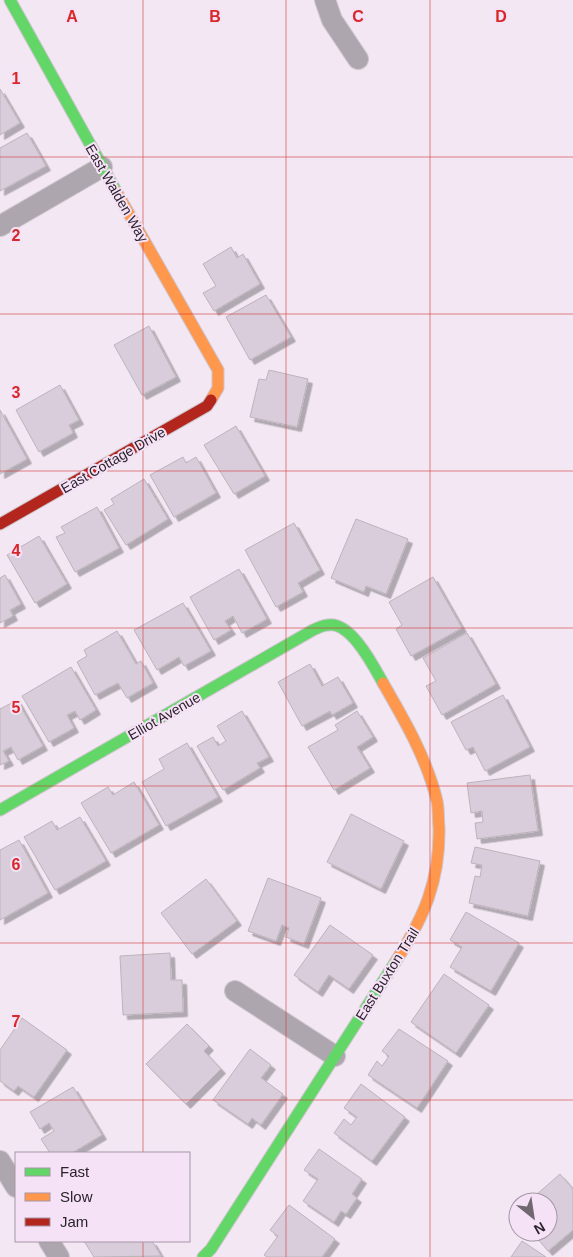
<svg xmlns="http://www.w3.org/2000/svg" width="573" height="1257" viewBox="0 0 573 1257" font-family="Helvetica,sans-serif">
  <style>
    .building { fill: #dacddb; stroke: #bcb3bc; filter: url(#shadow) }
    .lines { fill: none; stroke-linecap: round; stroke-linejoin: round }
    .street-casing { stroke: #cdc5cd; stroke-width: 22 }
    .fast-casing { stroke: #cdc5cd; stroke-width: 13 }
    .slow-casing { stroke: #cdc5cd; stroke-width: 13 }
    .jam-casing { stroke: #cdc5cd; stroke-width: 13 }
    .street { stroke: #aea6ae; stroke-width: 20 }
    .fast { stroke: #63d668; stroke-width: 11 }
    .slow { stroke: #ff974d; stroke-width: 11 }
    .jam { stroke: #b3261e; stroke-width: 11 }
    .grid { fill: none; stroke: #d62828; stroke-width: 1; stroke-opacity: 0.55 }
    .labels { text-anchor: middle; stroke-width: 4; stroke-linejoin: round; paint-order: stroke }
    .street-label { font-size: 14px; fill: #2b232b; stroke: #f6e2f7 }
    .grid-label { font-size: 16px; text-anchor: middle; font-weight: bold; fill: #d62828; stroke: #f6e2f7; stroke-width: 4; stroke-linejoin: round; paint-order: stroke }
  </style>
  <defs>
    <filter id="shadow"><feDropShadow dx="4.5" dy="4.5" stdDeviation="0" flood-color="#0004"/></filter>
  </defs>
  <rect width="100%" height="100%" fill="#f2e7f2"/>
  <!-- building -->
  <g class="building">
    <polygon points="0,89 20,123 0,135"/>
    <polygon points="27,133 46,166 0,191 0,148"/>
    <polygon points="231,247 237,258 243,254 260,284 214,311 203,293 216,286 203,264"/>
    <polygon points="266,295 291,337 250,360 226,317"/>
    <polygon points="149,326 176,377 142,395 114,345"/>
    <polygon points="269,370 308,379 297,427 250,417 259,379 266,380"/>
    <polygon points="60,385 79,420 69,425 73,433 39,452 16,410"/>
    <polygon points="0,410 27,459 0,474"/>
    <polygon points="236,426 265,476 234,494 204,445"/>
    <polygon points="183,457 186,463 196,457 216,493 174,517 150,475"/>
    <polygon points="144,479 168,519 126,545 104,510 114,504 111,499"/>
    <polygon points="97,507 119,548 75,572 56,537 65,533 61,527"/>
    <polygon points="356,519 408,539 386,594 366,586 364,592 331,578"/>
    <polygon points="294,523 320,570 298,583 303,592 276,607 245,550"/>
    <polygon points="39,536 67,584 35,603 7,555"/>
    <polygon points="239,569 267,619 242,633 233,616 225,621 231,630 214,640 190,597"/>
    <polygon points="5,575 21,604 10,610 13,616 0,623 0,578"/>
    <polygon points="433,577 462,628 411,656 396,629 402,625 389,602"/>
    <polygon points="183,603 211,651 184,666 179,657 157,670 134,630"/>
    <polygon points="117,631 136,664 141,661 153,683 127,698 118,683 95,695 77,662 87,656 84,650"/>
    <polygon points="467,633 496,684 442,715 426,686 436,681 423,658"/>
    <polygon points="310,664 322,686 338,677 353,703 332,715 330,711 302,726 278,682"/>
    <polygon points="71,667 96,710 80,720 75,711 67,715 74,728 49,742 22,696"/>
    <polygon points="503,695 530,747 485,771 473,747 466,750 451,722"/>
    <polygon points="17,700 43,746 18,760 11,747 3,751 9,761 0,765 0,709"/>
    <polygon points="242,711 269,757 257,763 260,768 223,790 197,746 213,737 218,746 226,741 217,726"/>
    <polygon points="357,711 373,737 357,747 370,768 334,790 308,747 338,730 335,725"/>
    <polygon points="187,743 218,797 166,826 142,782 164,769 159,759"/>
    <polygon points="530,775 538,831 477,839 475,823 483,822 482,811 471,813 467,783"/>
    <polygon points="134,782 159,825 111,853 81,803 108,787 113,795"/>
    <polygon points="351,814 404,841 381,889 327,862"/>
    <polygon points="80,817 106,861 55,890 24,837 52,821 57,830"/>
    <polygon points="19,840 48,893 0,920 0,850"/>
    <polygon points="475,847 540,861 528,916 469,903 475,876 480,877 482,865 471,863"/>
    <polygon points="268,878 321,898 304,944 286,937 289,928 282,925 276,941 248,931"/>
    <polygon points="206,879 237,921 192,954 161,913"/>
    <polygon points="466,912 519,943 491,991 450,967 462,947 450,940"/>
    <polygon points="330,925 373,955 349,989 329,975 318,992 294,975"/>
    <polygon points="170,953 171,980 182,980 183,1012 123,1015 120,956"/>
    <polygon points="444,974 489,1005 456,1053 411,1022"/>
    <polygon points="22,1018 67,1050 34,1097 18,1086 14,1091 0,1081 0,1050"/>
    <polygon points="187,1024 209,1046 204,1051 221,1069 186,1104 146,1064"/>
    <polygon points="399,1029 448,1061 417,1108 368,1075 377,1061 382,1066 389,1056 382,1051"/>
    <polygon points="250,1049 271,1065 261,1078 283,1094 261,1125 252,1118 248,1124 213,1100"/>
    <polygon points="361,1084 405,1117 372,1161 334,1133 344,1119 351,1125 357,1117 344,1108"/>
    <polygon points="73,1087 102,1135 72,1153 50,1153 41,1139 54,1131 49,1123 40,1129 30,1112"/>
    <polygon points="319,1149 362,1179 352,1194 357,1198 346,1214 341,1211 334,1222 303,1201 318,1179 304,1170"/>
    <polygon points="560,1174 573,1189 573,1230 548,1251 532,1232 548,1232 548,1202 528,1202"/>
    <polygon points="289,1205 335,1239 322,1257 267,1257 264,1255 278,1236 270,1230"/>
    <polygon points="84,1241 152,1241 161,1256 94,1257"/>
    <polygon points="522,1241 546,1257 511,1257"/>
  </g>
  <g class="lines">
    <!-- street casing -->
    <g class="street-casing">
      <g id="street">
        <polyline points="325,0 332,20 358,59"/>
        <polyline points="0,226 102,167"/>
        <polyline points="235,991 335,1056"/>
        <polyline points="0,1161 16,1187"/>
        <polyline points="49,1241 59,1257"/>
      </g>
    </g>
    <!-- fast casing -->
    <g class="fast-casing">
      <g id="fast">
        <polyline points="10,0 116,191"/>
        <path d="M0,810L313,630C318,628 323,625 328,625C351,621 374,667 383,683"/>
        <polyline points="203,1257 211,1249 396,961"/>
      </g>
    </g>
    <!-- slow casing -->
    <g class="slow-casing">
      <g id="slow">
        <polyline points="116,191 218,370 218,388 211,400"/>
        <path d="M383,683C405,721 427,759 437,801C439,810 438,820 439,828C440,881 424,917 396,961"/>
      </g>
    </g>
    <!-- jam casing -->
    <g class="jam-casing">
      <polyline id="jam" points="0,524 207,406 211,400"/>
    </g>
    <!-- street -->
    <use href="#street" class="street"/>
    <!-- fast -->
    <use href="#fast" class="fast"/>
    <!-- slow -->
    <use href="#slow" class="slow"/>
    <!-- jam -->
    <use href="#jam" class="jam"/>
  </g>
  <!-- grid -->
  <path class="grid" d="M143,0V1153M286,0V1257M430,0V1257M0,157H573M0,314H573M0,471H573M0,628H573M0,786H573M0,943H573M0,1100H573M143,1241V1257"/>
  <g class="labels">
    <!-- street labels -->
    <g class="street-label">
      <text transform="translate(117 193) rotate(60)" y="5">East Walden Way</text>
      <text transform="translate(113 460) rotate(-30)" y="5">East Cottage Drive</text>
      <text transform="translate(164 716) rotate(-30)" y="5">Elliot Avenue</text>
      <text transform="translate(387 974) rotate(-58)" y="5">East Buxton Trail</text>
    </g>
  </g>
  <g class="grid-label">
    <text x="72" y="22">A</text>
    <text x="215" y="22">B</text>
    <text x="358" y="22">C</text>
    <text x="501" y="22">D</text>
    <text x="16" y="84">1</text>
    <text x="16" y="241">2</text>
    <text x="16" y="398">3</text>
    <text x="16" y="556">4</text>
    <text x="16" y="713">5</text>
    <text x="16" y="870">6</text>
    <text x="16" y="1027">7</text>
  </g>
  <!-- legend -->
  <rect x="15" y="1152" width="175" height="90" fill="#f6e2f7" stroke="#a596a5"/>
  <rect x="25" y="1168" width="25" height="8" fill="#63d668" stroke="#a596a5"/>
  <text x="60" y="1177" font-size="15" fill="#2b232b">Fast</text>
  <rect x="25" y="1193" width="25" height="8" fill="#ff974d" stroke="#a596a5"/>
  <text x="60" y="1202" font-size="15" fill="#2b232b">Slow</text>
  <rect x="25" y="1218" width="25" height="8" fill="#b3261e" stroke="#a596a5"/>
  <text x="60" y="1227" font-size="15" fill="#2b232b">Jam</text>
  <!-- north arrow -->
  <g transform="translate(533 1217) rotate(150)"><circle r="24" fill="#f6e2f7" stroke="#a596a5"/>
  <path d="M0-4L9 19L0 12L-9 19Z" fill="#716871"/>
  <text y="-8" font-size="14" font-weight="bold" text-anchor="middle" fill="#2b232b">N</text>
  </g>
</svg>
